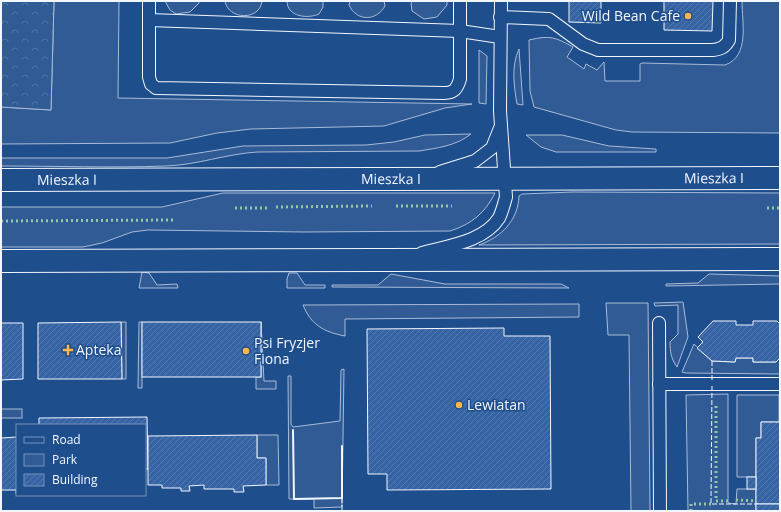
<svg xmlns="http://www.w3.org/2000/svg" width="781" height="512" viewBox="0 0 781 512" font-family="'Open Sans',sans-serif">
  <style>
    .green { fill: #305b95; stroke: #a8bbd7 }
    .forest { fill: url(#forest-crowns); stroke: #a8bbd7 }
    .building { fill: url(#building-hatch); stroke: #f2f6ff }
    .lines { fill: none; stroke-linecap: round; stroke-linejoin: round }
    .lane-casing { stroke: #f2f6ff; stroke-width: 14 }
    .secondary-casing { stroke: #f2f6ff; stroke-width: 24 }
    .lane { stroke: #1f4e8c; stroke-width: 12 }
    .secondary { stroke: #1f4e8c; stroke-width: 22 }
    .hedge { stroke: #97c8a6; stroke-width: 3; stroke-dasharray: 2 3; stroke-linecap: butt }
    .fence { stroke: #f2f6ff; stroke-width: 1; stroke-dasharray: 5 2; stroke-linecap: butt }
    .wall { stroke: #f2f6ff; stroke-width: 2 }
    .poi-dot { fill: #ffb74d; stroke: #1f4e8c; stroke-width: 1.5 }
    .labels { text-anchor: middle; stroke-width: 3; stroke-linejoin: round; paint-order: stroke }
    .poi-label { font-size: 14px; fill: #f2f6ff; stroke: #1f4e8c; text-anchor: start }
    .street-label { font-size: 14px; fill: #f2f6ff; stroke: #1f4e8c }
  </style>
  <defs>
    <pattern id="forest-crowns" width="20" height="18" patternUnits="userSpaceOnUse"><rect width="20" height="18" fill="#305b95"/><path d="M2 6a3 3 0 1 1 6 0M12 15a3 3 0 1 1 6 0" fill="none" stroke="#4e73a5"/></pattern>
    <pattern id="building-hatch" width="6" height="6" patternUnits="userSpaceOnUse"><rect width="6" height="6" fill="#3563a3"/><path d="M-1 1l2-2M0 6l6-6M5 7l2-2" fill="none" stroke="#537ab1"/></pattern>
  </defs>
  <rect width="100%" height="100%" fill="#1f4e8c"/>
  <!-- green -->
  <g class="green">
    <polygon points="54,1 119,1 118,98 472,104 445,108 384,126 251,129 217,133 170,143 1,144 1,107 51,110"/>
    <polygon points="165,1 199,1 199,3 190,12 176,14 170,10"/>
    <path d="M225,1H262C260,21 228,20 225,1Z"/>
    <path d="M287,1H323V7L319,14C308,19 287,17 287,1Z"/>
    <path d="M350,1H384L385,6C376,22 356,21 349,5Z"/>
    <polygon points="413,1 447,1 447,5 437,17 424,19 412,11 411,3"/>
    <path d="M742,1H780V133L632,132L616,130L534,107L530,91L529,40C550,35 555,37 573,47L567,57L584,69L586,64L597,70L604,62L605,81H640V64L642,63L725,65C750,56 742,23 742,1Z"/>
    <path d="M519,49L523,105L517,104C514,86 511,66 519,49Z"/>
    <polygon points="479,50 487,56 486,104 479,103"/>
    <path d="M471,134C456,146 437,148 419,151L257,152C226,154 197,165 166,166C111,168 56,166 1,166V158H167L243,146L366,145L394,142L425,135Z"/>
    <polygon points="526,135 562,135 609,146 656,149 656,152 556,152 541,147"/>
    <path d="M573,192L780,193V244L479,245C501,237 518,221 519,196L522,194Z"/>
    <path d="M223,193H495C485,213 472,224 450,231L304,232L148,230L132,232L102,243L83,247H1V207H162Z"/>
    <polygon points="142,272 149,273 157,285 177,284 178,288 139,288"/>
    <polygon points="289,273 297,273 305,285 325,285 325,288 287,288 287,279"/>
    <polygon points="391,274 445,284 561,284 569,288 332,287 332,285 378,285"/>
    <polygon points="709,274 780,276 780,284 666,286 666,284 698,283"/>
    <path d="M683,302L688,337L677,367C671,359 670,351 670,342L678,334V305L655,306L654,303Z"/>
    <polygon points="606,303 648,303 650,511 631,511 629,335 608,335"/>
    <path d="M579,304V317L345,319V336C324,332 311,325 303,305Z"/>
    <polygon points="121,322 126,322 126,379 122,379"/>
    <polygon points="139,322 142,322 142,388 138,388"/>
    <polygon points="261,322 264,381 276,381 276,389 256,389 256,377 261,377"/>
    <polygon points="694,344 712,361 735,362 736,358 753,358 753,362 776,362 780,358 780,374 686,373 682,372"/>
    <polygon points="344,369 342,507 314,508 314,499 289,499 288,376 291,376 291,424 293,427 340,421 341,370"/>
    <polygon points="728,394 728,503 736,504 737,489 756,489 756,511 688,511 686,395"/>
    <polygon points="737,395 779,395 779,422 761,422 761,438 756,438 756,477 737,477"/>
    <rect x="1" y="409" width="21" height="9"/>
    <polygon points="257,435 278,435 279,485 266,485 266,458 257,458"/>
  </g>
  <!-- forest -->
  <polygon class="forest" points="1,1 54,1 51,110 1,107"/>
  <!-- building -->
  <g class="building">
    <polygon points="569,1 601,1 601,23 569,22"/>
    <polygon points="664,1 713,1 712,31 664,30"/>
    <polygon points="713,321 736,321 736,325 753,325 753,321 777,321 780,324 780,358 776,362 753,362 753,358 736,358 735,362 712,361 697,348 703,342 698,337"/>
    <polygon points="121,322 122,379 38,379 38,323"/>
    <rect x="142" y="322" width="119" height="55"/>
    <polygon points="1,323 23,323 23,379 1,380"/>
    <polygon points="504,328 504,336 550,336 551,489 387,490 387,474 368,474 367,329"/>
    <polygon points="147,417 148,469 145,469 145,425 39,425 39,418"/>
    <polygon points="761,422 780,422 780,504 756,504 756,438 761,438"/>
    <polygon points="257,435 257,458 266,458 266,485 243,486 244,492 234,492 234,489 204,489 204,485 189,486 190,491 181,491 181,488 162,488 162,485 148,485 148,436"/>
    <polygon points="17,437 17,494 16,494 16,490 1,490 1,438"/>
    <rect x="747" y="477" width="9" height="12"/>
    <rect x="756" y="504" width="24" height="7"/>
  </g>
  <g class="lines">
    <!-- lane casing -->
    <g class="lane-casing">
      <g id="lane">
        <path d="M149,1V77L151,84L156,88L444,93C454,93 457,89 460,79V1"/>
        <path d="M500,17L549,19L583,44L598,50H713C721,49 725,47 729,40L730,1"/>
        <polyline points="149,20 460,31 500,37"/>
        <polyline points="440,172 475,161 492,148 500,128"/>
        <path d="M422,253C446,246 484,242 499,218C502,212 504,204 506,197L500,111L501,1"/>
        <polyline points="659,323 660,511"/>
        <polyline points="659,384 780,384"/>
      </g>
    </g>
    <!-- secondary casing -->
    <g class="secondary-casing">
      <g id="secondary">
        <path id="s1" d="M1,180L780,178"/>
        <polyline points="1,261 780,259"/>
      </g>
    </g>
    <!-- lane -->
    <use href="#lane" class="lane"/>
    <!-- secondary -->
    <use href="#secondary" class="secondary"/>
    <!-- hedge -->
    <g class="hedge">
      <polyline points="396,206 452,206"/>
      <polyline points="276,207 372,206"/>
      <polyline points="235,208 269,208"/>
      <polyline points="767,208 780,208"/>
      <polyline points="1,221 174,220"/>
      <polyline points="716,406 716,501 728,501"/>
      <polyline points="736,500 756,501"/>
      <polyline points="691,511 691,504 711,504"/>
    </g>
    <!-- fence -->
    <g class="fence">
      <polyline points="712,380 712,361"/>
      <polyline points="712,386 711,504 756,504"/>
      <polyline points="342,498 342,511"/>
    </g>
    <!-- wall -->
    <polyline class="wall" points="293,430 294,499 342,498 342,446"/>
  </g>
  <!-- markers -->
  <g class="poi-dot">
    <circle cx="688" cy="16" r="4"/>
    <path d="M66 344h4v4h4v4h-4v4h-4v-4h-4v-4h4z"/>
    <circle cx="246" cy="351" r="4"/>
    <circle cx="459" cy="405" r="4"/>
  </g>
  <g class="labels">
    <!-- poi labels -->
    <g class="poi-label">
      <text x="680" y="21" text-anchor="end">Wild Bean Cafe</text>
      <text x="254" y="348">Psi Fryzjer<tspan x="254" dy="16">Fiona</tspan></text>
      <text x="76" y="355">Apteka</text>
      <text x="467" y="410">Lewiatan</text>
    </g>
    <!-- street labels -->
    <g class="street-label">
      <text dy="5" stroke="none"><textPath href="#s1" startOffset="713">Mieszka I</textPath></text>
      <text dy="5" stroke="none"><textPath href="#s1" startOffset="66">Mieszka I</textPath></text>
      <text dy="5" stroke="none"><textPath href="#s1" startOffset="390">Mieszka I</textPath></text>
    </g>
  </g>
  <!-- border -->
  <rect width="781" height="512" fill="none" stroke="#f2f6ff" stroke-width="4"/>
  <!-- legend -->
  <rect x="16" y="424" width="130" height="72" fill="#1f4e8c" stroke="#7391ba"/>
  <rect x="24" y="437" width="20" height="6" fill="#1f4e8c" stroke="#7391ba"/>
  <text x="52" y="444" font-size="12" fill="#f2f6ff">Road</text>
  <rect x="24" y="454" width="20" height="12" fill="#305b95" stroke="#7391ba"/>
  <text x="52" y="464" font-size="12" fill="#f2f6ff">Park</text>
  <rect x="24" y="474" width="20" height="12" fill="url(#building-hatch)" stroke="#7391ba"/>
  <text x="52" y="484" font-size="12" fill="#f2f6ff">Building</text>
</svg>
